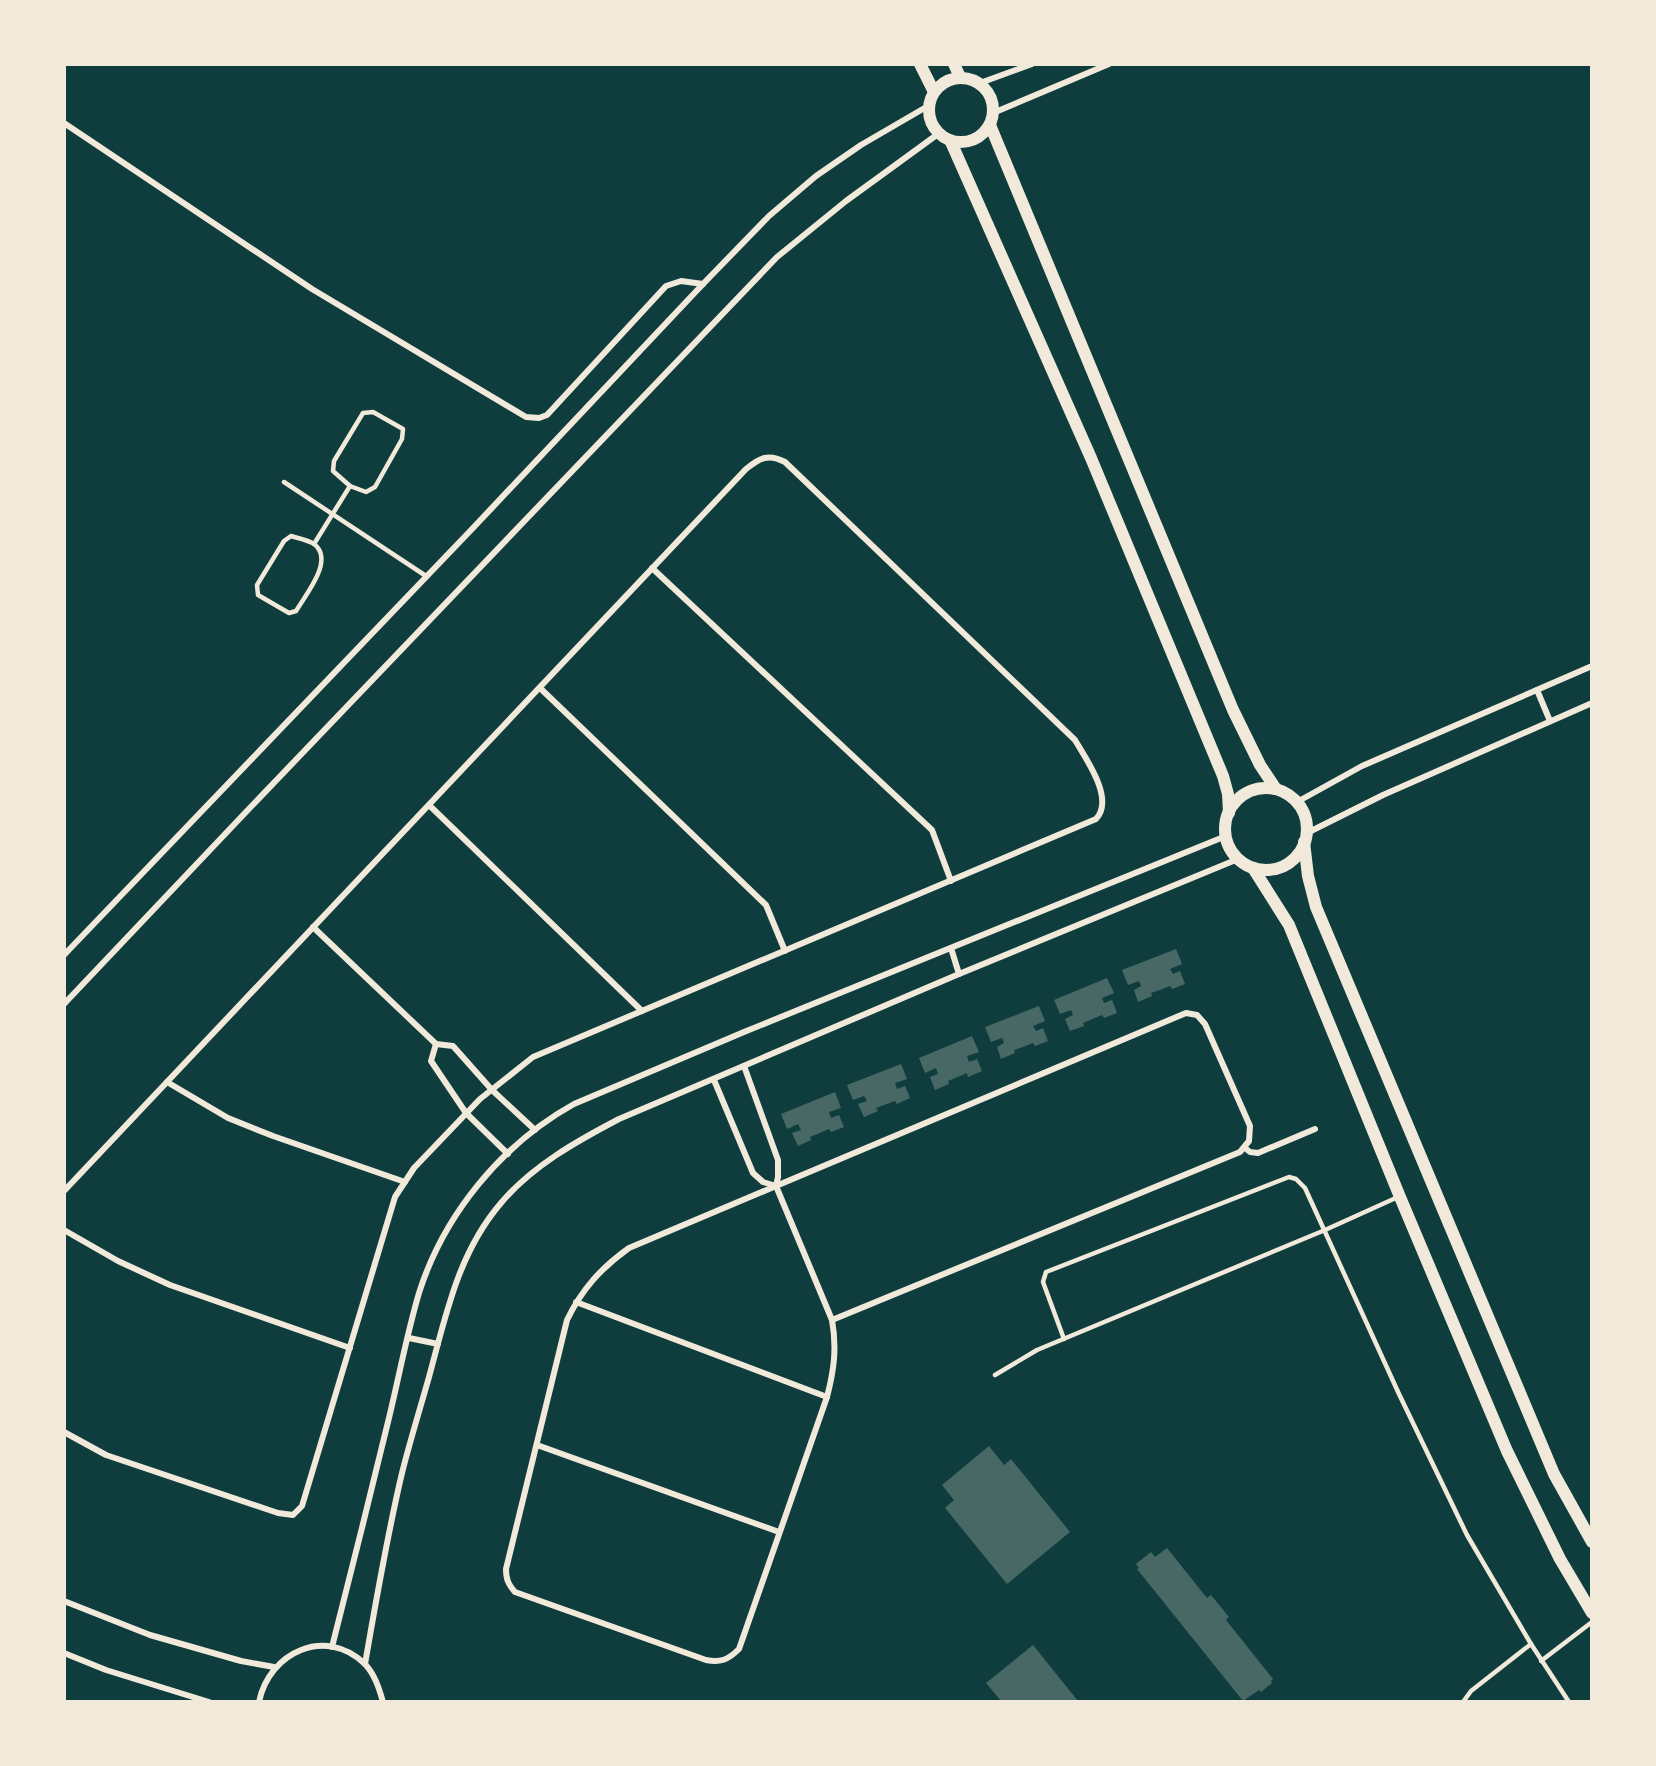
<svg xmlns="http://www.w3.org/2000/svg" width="1656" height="1766" viewBox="0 0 1656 1766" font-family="'Roboto Condensed',sans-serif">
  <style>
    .building { fill: #486865 }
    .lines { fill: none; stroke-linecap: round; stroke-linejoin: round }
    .service { stroke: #f1e9da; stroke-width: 4.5 }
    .minor { stroke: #f1e9da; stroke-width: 6 }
    .secondary { stroke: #f1e9da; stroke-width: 12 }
  </style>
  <rect width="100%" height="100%" fill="#0f3d3e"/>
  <!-- building -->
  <g class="building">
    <polygon points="1176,949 1182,964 1170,969 1173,974 1180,971 1185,984 1172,989 1170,986 1160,990 1151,993 1152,996 1138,1002 1134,990 1141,986 1139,981 1128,985 1122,970"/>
    <polygon points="1107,978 1114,993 1102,998 1104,1003 1112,1000 1117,1013 1104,1018 1102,1015 1083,1023 1084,1026 1070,1031 1065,1019 1073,1015 1071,1010 1060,1014 1054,1000"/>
    <polygon points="1039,1006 1045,1021 1033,1026 1036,1031 1043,1028 1048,1041 1035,1046 1033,1043 1023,1047 1014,1050 1015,1053 1001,1059 997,1047 1004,1043 1002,1038 991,1042 985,1027"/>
    <polygon points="972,1036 979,1052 967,1056 969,1062 977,1059 982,1071 968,1077 967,1073 948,1081 949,1084 935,1090 930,1077 938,1074 936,1068 925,1073 919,1058"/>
    <polygon points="901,1064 907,1079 895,1083 897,1089 905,1086 910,1098 897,1104 895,1101 876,1108 878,1111 864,1117 858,1104 867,1101 864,1096 853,1100 847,1085"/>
    <polygon points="835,1092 841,1108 829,1112 831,1118 839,1115 844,1127 831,1132 829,1129 810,1137 811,1140 798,1146 792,1133 801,1130 798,1124 787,1129 781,1114"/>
    <polygon points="989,1446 1004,1465 1011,1459 1070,1532 1007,1584 945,1508 954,1500 942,1485"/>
    <polygon points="1167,1548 1207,1598 1211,1595 1229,1617 1226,1620 1273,1679 1271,1681 1272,1683 1261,1692 1259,1690 1243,1701 1137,1569 1139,1568 1136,1564 1151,1552 1155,1557"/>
    <polygon points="1033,1645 1078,1701 1001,1701 986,1683"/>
  </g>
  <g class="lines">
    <!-- service -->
    <g class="service">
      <polygon points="373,412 403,429 402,439 375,487 366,492 350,486 333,471 334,461 363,413"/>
      <polyline points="284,482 426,576"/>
      <path d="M291,536C297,538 308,540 314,544C335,560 306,594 296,611L289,613L258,595L257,585L284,541Z"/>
      <polyline points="314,544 350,486"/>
      <polyline points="1064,1339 1043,1282 1046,1272 1289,1177 1296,1179 1305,1188 1399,1394 1467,1535 1531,1644 1569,1702"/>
      <polyline points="995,1375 1037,1350 1325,1230 1398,1197"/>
      <polyline points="1541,1661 1592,1622"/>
      <polyline points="1463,1702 1471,1691 1531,1644"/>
    </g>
    <!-- minor -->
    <g class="minor">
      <polyline points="980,83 1032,64"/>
      <polyline points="993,113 1109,64"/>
      <polyline points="64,123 312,289 526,417 539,418 547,415 666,286 681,281 703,284"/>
      <polyline points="652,568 932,830 951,881"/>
      <polyline points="540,688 766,905 785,951"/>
      <polyline points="1537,690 1550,721"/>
      <polyline points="1297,802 1362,766 1592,666"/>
      <polyline points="429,805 642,1011"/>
      <polyline points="1307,833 1383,795 1592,703"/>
      <polyline points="313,927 436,1044 453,1046 492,1090 535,1130"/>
      <polyline points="951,948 959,974"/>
      <polyline points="64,955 473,528 703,284 769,216 816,176 861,145 928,106"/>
      <polyline points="64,1004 245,813 777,257 846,201 938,134"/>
      <polyline points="436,1044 431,1061 466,1113 508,1154"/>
      <polyline points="744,1066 778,1160 778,1177 776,1186"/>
      <polyline points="714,1080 753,1173 763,1182 776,1186 1186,1013 1197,1015 1205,1024 1250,1126 1249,1141 1240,1152 832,1320"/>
      <polyline points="167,1082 228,1118 273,1136 405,1182"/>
      <polyline points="1245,1148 1250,1152 1258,1153 1315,1129"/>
      <path d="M776,1186L832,1320C837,1348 834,1370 827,1397L739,1649C728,1660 720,1663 706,1660L515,1592C508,1584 506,1579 506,1569L567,1320C582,1289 601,1268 629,1248Z"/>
      <path d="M64,1191L746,469C760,458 768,453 785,462L1075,740C1086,759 1115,799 1096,819L533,1057L480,1099L414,1168L395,1197L302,1506L293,1515L278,1513L106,1455L64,1432"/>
      <polyline points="64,1230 118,1261 170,1285 350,1348"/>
      <polyline points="576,1302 827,1397"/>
      <polyline points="409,1338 438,1344"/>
      <polyline points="537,1445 779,1532"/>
      <polyline points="64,1601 150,1635 241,1661 274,1667"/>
      <path d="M332,1647C351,1573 369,1500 387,1426C398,1382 406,1337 419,1293C444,1214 502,1144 574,1104L744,1032L1226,836"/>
      <polyline points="64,1653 106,1670 209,1702"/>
      <path d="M365,1664C376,1601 387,1536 402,1473C410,1441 420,1409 429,1377C446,1315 458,1253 501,1203C532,1166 577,1141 619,1119L959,974L1238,859"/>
      <path d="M259,1702C269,1652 326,1626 365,1664C375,1675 379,1688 383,1702"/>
    </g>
    <!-- secondary -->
    <g class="secondary">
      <polyline points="920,64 934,92"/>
      <polyline points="954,64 960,77"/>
      <circle cx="961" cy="110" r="32"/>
      <polyline points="990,125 1233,710 1260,765 1276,789"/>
      <polyline points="951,142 1091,458 1223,776 1228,794 1229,813"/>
      <circle cx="1266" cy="829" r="41"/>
      <polyline points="1304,842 1308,876 1316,907 1554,1474 1592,1542"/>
      <polyline points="1253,868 1289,925 1400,1197 1507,1451 1560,1559 1592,1613"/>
    </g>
  </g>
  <!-- border -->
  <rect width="1656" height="1766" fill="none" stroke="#f1e9da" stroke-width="132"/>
</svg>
